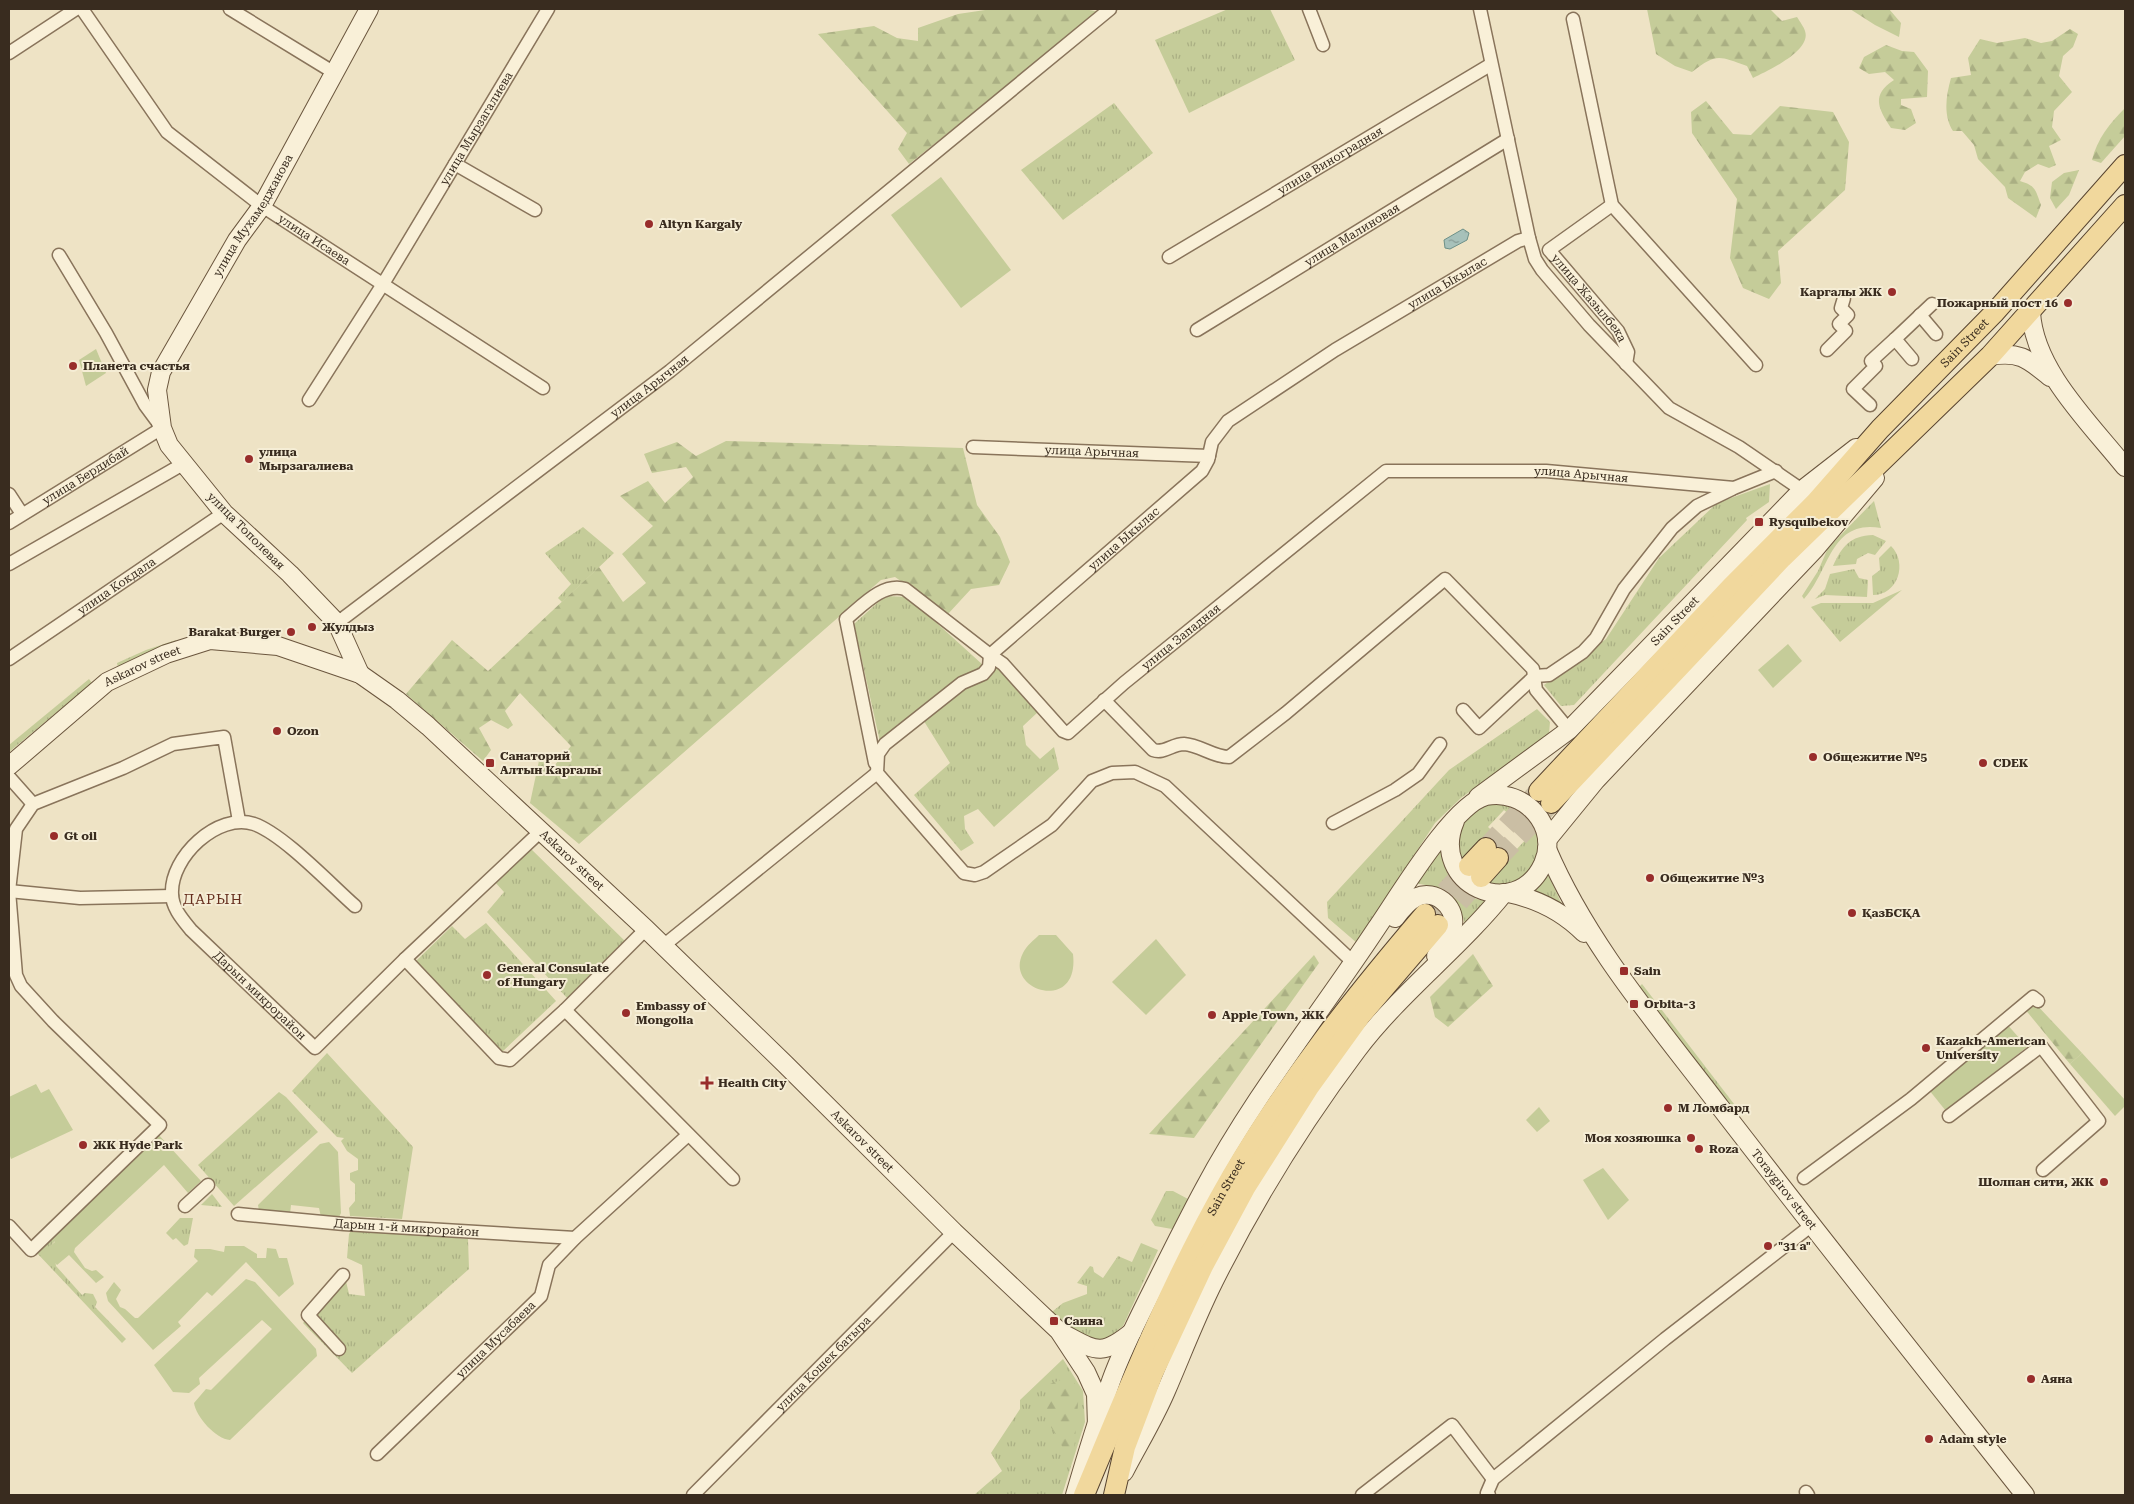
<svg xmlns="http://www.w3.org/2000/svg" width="2134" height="1504" viewBox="0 0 2134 1504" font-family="'Roboto Serif',serif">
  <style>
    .grass { fill: url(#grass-tufts); fill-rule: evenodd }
    .forest { fill: url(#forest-firs) }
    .park { fill: #c5cc99 }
    .water { fill: url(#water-ripples); stroke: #6d9088 }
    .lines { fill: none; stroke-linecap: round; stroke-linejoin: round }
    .primary-tunnel { stroke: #cabea4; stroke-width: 20; stroke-dasharray: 20 10; stroke-linecap: butt }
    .street-casing { stroke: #89745b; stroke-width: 15 }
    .secondary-casing { stroke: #6b563e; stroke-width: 20 }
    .primary-casing { stroke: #57432f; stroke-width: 22 }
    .street { stroke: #f9f0d8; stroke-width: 12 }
    .secondary { stroke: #f9f0d8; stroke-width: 18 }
    .primary { stroke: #f1d89d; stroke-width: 20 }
    .poi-dot { fill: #982d2b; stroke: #f5edd5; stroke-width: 2 }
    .labels { text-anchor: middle; stroke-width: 4; stroke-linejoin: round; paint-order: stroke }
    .street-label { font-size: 12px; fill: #392c1f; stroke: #f5edd5 }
    .poi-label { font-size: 12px; font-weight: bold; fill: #392c1f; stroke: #f5edd5; text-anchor: start }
    .neighbourhood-label { font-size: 14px; letter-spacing: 1px; fill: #662f1e; stroke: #f5edd5 }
  </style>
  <defs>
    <pattern id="grass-tufts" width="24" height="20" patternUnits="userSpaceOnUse" patternTransform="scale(1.25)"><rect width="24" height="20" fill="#c5cc99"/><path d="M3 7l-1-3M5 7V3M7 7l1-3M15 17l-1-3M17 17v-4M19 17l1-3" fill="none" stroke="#aaaf83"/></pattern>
    <pattern id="forest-firs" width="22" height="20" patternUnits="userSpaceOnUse" patternTransform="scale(1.25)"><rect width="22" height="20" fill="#c5cc99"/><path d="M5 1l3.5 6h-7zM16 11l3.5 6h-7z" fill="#aaaf83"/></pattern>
    <pattern id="water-ripples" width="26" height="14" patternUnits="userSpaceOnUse" patternTransform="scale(1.25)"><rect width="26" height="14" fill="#a7c1ba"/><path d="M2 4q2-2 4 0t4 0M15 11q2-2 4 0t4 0" fill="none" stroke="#899d97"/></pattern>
  </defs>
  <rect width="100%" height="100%" fill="#eee3c5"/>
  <!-- grass -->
  <g class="grass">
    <polygon points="1228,9 1270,9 1295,60 1189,113 1155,40"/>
    <polygon points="1114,103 1153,153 1063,220 1021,170"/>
    <polygon points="1770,484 1769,502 1746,518 1747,520 1574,705 1561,706 1544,685 1606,639 1659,558 1717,503"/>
    <path d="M1874,501L1881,528C1830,519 1830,571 1804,599L1802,596L1818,571L1828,548Z"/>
    <polygon points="583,527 614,553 562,602 558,598 571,584 545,553"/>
    <path d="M1873,535L1886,541L1875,555L1868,553L1857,559L1856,564L1833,566C1842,546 1850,536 1873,535Z"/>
    <path d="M1891,546C1908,563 1898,595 1873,595L1872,576L1880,570L1879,558Z"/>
    <polygon points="1854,569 1859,578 1868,580 1867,597 1825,595 1815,599 1825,589 1830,574"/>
    <polygon points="1902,590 1840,642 1811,607 1821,603 1873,603"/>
    <polygon points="885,596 908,597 983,665 999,666 1038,712 1023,726 1026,745 1040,759 1054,747 1059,769 994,827 978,809 964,816 965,829 974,843 961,851 914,795 950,763 922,718 905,728 898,724 880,742 854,624"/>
    <polygon points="176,640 177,644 118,668 117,663 146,650"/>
    <polygon points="89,679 92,683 9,752 9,745"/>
    <polygon points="1537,709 1550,722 1549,734 1461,798 1435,823 1357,943 1328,918 1327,902 1449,770"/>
    <path d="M1506,803C1512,806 1519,808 1524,812C1545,830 1543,865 1520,879C1512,884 1503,884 1494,886L1458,857C1458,848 1457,838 1459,830C1464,808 1488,804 1506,803ZM1504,810L1531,834L1515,851L1488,827Z"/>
    <polygon points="529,847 627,943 568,999 487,912 504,892 494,881"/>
    <path d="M1441,849C1442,876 1465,905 1494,900L1466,927C1457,895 1447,888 1414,883Z"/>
    <polygon points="1547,872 1563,907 1532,893 1541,884"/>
    <polygon points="486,923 556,1001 502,1052 416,961 452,926 465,939"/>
    <polygon points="1642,984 1734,1104 1728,1108 1638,988"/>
    <polygon points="327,1053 413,1147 402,1219 350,1216 349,1208 355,1201 355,1184 350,1180 350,1173 358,1170 358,1159 347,1151 341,1141 344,1138 337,1137 292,1091"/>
    <polygon points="279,1092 286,1097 318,1132 234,1206 198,1165"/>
    <polygon points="1166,1191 1173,1191 1188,1199 1172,1229 1155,1226 1151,1220"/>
    <polygon points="212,1194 222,1207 201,1205"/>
    <polygon points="180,1218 193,1218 188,1244 184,1246 176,1238 173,1240 166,1233"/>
    <polygon points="352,1229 468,1239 469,1269 352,1373 303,1323 345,1277 349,1294 365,1296 362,1265 347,1258 349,1234"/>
    <polygon points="51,1237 55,1241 46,1251 55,1259 56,1266 82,1295 85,1293 93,1294 97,1302 95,1307 126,1339 122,1343 36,1252"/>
    <polygon points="1141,1243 1158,1250 1123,1326 1105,1340 1081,1337 1048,1315 1063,1303 1087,1294 1087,1286 1077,1283 1090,1266 1093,1267 1094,1272 1103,1278 1118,1256 1132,1262"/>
    <polygon points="1063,1359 1083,1391 1085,1422 1062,1495 974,1495 1002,1471 991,1453 1020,1409 1020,1400"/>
  </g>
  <!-- forest -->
  <g class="forest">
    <polygon points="992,9 1084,9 1100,12 909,164 898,149 907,133 818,34 874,26 897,38 918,41 918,28 958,14"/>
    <path d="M1647,9H1770L1782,21L1797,17C1800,22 1804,27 1805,31C1812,51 1767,71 1753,78L1747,66C1718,56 1717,53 1692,72L1675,66L1656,54Z"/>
    <polygon points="1850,9 1889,9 1901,23 1899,37 1875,25"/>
    <path d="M2070,29L2078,34L2073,47L2063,56L2059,76L2072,92L2054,111L2052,127L2061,140L2049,146L2056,165L2049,168L2038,164L2025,172L2020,181C2036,186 2035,189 2041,205L2036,218L2008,198L2005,187L1978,159L1974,145L1962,131H1953C1943,115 1946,96 1951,78L1971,75L1968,58L1980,39L1997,43L2025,38L2041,43L2052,41Z"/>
    <path d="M1886,45L1902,51L1914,52L1928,71L1927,97L1901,99V105L1911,109L1916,123L1905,130L1891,128C1878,108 1871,95 1894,80L1885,72L1869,74L1859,68L1864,57Z"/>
    <polygon points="1706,101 1733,134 1751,135 1780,106 1833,112 1849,142 1845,190 1778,251 1781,283 1769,299 1743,288 1730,258 1737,199 1692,133 1691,112"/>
    <path d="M2125,108V136L2101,163L2092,160C2097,139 2110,123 2125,108Z"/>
    <polygon points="2079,170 2069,195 2056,209 2050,198 2052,182 2064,173"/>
    <polygon points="726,441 963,448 977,505 1000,537 1010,562 999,585 971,589 948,614 895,577 881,580 579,844 530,803 540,756 554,766 571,746 520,693 505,711 513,725 508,729 491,720 479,728 491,750 483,761 406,694 452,640 488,671 599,567 623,602 646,583 622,554 653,526 620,496 648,481 665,503 693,477 686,467 652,473 644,454 677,442 696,456"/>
    <polygon points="1473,954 1493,986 1448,1027 1435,1017 1430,997"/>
    <polygon points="1314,955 1319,963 1194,1138 1149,1134"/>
    <polygon points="2033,1001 2082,1053 2070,1064 2024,1008"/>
    <polygon points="1071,1376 1079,1392 1074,1451 1063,1448 1040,1408 1050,1384"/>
  </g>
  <!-- park -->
  <g class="park">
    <polygon points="941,177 1011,270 961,308 891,215"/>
    <polygon points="96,349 106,373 86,386 79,360"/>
    <polygon points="1788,644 1802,661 1773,688 1758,670"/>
    <path d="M1039,935H1056L1073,954C1080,1014 1003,991 1023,953C1026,946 1034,940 1039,935Z"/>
    <polygon points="1156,939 1186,975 1146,1015 1112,982"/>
    <polygon points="2006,1023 2027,1047 1946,1111 1929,1090"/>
    <polygon points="2082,1053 2125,1100 2125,1106 2115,1116 2070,1064"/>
    <polygon points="36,1084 41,1093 49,1089 73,1130 11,1159 9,1153 9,1097"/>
    <polygon points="1539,1107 1550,1121 1537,1132 1526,1120"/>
    <polygon points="157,1133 201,1181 188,1193 164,1165 75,1248 74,1252 85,1268 92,1271 96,1270 104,1277 96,1283 69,1255 57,1265 44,1251 55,1242 51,1237"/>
    <polygon points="329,1142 338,1152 341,1213 338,1219 321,1217 319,1208 291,1205 290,1214 259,1211 258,1205 320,1144"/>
    <polygon points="1603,1168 1629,1200 1608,1220 1583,1180"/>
    <polygon points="225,1246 244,1246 257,1254 257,1258 266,1258 267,1248 276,1249 279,1258 287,1258 294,1284 279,1297 246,1262 212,1296 207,1292 178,1322 181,1326 153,1350 108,1301 106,1293 114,1282 121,1290 116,1299 120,1307 125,1309 135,1318 138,1318 198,1261 194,1257 195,1249 210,1249 224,1252"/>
    <path d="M246,1279L255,1282L316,1349L317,1356L230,1440C216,1439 196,1417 194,1403L206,1389L211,1390L272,1329L262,1320L199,1378L200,1384L189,1393L173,1392L154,1365Z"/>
  </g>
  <!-- water -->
  <polygon class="water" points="1463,229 1469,233 1467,240 1450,249 1445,248 1444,240"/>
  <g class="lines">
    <!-- primary-tunnel -->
    <g class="primary-tunnel">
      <polyline points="1486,848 1539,791"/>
      <polyline points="1498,858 1550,804"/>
      <polyline points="1425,914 1469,866"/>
      <polyline points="1439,924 1481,877"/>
    </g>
    <!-- street casing -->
    <g class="street-casing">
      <g id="street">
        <path id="s1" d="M82,9L167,132L262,206L543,388"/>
        <polyline points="230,9 333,72"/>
        <polyline points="1309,9 1323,45"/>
        <polyline points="1480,9 1529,238 1535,259 1542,270 1589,325 1669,408 1739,447 1802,490"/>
        <polyline points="1573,19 1612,205 1756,365"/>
        <polyline points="9,53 76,9"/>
        <polyline points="455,164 535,210"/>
        <path id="s2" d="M1612,205L1549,250L1618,331L1628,352L1626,364"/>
        <path id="s3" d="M1169,257L1490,65"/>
        <polyline points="1920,315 1936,334"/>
        <path id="s4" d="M1197,330L1508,139"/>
        <polyline points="1827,350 1846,331 1839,324 1848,315 1841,308 1844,298"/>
        <polyline points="1912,359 1895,339 1932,304"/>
        <path id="s5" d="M309,400L383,284L548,9"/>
        <polyline points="1870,405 1853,389 1876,366 1871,361 1895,339"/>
        <path id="s6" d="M973,447L1209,456"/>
        <polyline points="9,494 22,514"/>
        <path id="s7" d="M9,523L162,428L145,405L106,333L59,255"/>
        <polyline points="9,564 183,464"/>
        <path id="s8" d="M337,623L670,371L1110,9"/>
        <path id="s9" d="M9,659L224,513"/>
        <path d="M1104,700L1153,750C1164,754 1172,744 1184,744C1200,745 1213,757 1229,757L1286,713L1445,579L1533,669L1536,690L1569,730"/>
        <polyline points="1463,710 1479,728 1535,676 1549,675 1583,652 1596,638 1624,589 1672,528 1697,506 1732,489"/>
        <path id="s10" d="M875,763L846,619C862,606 883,582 905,589L990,655L1202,471L1208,460L1212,442L1228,421L1335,350L1518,241L1529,238"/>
        <polyline points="9,777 33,804"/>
        <polyline points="1333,823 1395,790 1418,774 1440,744"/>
        <polyline points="9,891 80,898 172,896"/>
        <path id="s11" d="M355,906C330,884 283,834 254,824C218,812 170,857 172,894C172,908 183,920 191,930L315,1048L405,959L541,831"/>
        <polyline points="663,946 877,773"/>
        <polyline points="405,959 499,1058 510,1060 565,1010 646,929"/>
        <path id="s12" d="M1354,963L1165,786L1135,772L1112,773L1092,781L1052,825L984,872L975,875L964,873L877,773L878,754L885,744L962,683L983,674L989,667L990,655L1003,664L1063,731L1068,733L1124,683L1386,471H1546L1734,488L1776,471"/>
        <polyline points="565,1010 733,1179"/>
        <polyline points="1949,1116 2041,1046 2099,1121 2043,1170"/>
        <polyline points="1804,1178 1911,1099 2033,997 2038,1001"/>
        <polyline points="185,1206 208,1185"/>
        <path id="s13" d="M238,1214L344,1224L575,1238"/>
        <polyline points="9,1226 31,1250 160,1125 53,1021 21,986 16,975 9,891 16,829 33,804 123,768 173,744 224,737 239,821"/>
        <polyline points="339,1349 308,1315 343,1275"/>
        <path id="s14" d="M377,1454L541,1296L549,1265L575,1238L688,1135"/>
        <polyline points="1806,1492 1808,1495"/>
        <path id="s15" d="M693,1495L954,1232"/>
        <polyline points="1362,1495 1452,1425 1493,1479"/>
        <polyline points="1489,1495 1487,1493 1493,1479 1665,1339 1812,1225"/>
      </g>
    </g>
    <!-- secondary casing -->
    <g class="secondary-casing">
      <g id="secondary">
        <path d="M2031,312C2034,370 2090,423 2125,467"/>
        <path d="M1990,356C2020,351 2028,359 2050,377"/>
        <path id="s16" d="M360,674L337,623L290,574L224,513L169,445L162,428L157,390L161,372L237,240L262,206L369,9"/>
        <path id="s17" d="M9,766L107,682L166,654L210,640L278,646L360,674L397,700L428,726L645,928L785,1064L954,1232L1059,1331L1086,1372L1096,1394L1097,1426"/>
        <path id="s18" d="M1478,797L1569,730L1802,490L1856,448"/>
        <polyline points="1547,840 1596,780 1815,549 1875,478"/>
        <path id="s19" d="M1547,849C1588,945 1657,1024 1720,1107C1820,1237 1923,1366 2025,1495"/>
        <path d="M1508,893C1538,899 1562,911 1584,933"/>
        <path d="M1395,918C1401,910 1408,901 1417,897C1435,889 1456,906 1453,925C1451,936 1442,947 1436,956"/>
        <path d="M1062,1333C1095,1350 1100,1358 1132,1332"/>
        <path d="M1124,1472C1138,1445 1154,1419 1166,1391C1182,1354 1196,1317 1214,1281C1255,1199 1302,1123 1357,1050C1400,993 1459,949 1504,893"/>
        <path d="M1075,1495C1086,1457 1098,1418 1111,1381C1121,1353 1134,1327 1147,1301C1166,1263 1184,1226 1204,1189C1253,1097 1319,1015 1376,929C1397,899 1453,804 1486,796C1525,788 1560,827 1543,864C1516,923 1428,885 1455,821"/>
      </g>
    </g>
    <!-- primary casing -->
    <g class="primary-casing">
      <g id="primary">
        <path id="s20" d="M1539,791L1731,587L1815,503L1880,429L1995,312L2125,165"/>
        <polyline points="1551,803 1782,558 1990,356 2125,205"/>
        <polyline points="1469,866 1486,848"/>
        <polyline points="1481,877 1498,858"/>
        <path id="s21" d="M1084,1495C1129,1387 1173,1278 1232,1176C1287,1082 1354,997 1425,914"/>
        <polyline points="1114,1495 1125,1447 1153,1373 1203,1266 1245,1188 1309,1087 1361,1015 1438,925"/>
      </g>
    </g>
    <!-- street -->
    <use href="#street" class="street"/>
    <!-- secondary -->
    <use href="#secondary" class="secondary"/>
    <!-- primary -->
    <use href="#primary" class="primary"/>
  </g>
  <!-- markers -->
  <g class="poi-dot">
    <circle cx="649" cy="224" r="5"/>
    <circle cx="1892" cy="292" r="5"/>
    <circle cx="2068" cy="303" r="5"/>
    <circle cx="73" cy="366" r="5"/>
    <circle cx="249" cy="459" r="5"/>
    <rect x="1754" y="517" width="10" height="10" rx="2.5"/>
    <circle cx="312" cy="627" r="5"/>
    <circle cx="291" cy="632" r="5"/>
    <circle cx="277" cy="731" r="5"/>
    <circle cx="1813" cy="757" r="5"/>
    <rect x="485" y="758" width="10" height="10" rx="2.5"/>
    <circle cx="1983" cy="763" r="5"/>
    <circle cx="54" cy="836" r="5"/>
    <circle cx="1650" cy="878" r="5"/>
    <circle cx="1852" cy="913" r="5"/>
    <rect x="1619" y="966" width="10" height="10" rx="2.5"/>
    <circle cx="487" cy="975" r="5"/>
    <rect x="1629" y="999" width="10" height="10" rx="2.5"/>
    <circle cx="626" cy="1013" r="5"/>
    <circle cx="1212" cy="1015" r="5"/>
    <circle cx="1926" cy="1048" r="5"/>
    <path d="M704.5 1075.5h5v5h5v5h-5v5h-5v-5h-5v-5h5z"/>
    <circle cx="1668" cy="1108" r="5"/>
    <circle cx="1691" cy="1138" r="5"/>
    <circle cx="83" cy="1145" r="5"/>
    <circle cx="1699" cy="1149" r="5"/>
    <circle cx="2104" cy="1182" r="5"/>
    <circle cx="1768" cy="1246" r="5"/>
    <rect x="1049" y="1316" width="10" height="10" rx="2.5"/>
    <circle cx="2031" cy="1379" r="5"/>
    <circle cx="1929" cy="1439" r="5"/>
  </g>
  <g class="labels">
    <!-- street labels -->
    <g class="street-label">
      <text dy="4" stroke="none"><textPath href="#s5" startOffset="319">улица Мырзагалиева</textPath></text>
      <text dy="4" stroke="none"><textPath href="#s3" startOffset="188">улица Виноградная</textPath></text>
      <text dy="4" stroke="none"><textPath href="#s16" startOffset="558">улица Мухамеджанова</textPath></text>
      <text dy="4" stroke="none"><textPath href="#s4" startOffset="182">улица Малиновая</textPath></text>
      <text dy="4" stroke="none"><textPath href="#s1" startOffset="332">улица Исаева</textPath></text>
      <text dy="4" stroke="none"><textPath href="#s10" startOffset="921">улица Ыкылас</textPath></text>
      <text dy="4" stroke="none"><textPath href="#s2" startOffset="140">улица Жазылбека</textPath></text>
      <text dy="4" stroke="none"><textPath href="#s20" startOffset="618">Sain Street</textPath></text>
      <text dy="4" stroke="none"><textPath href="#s8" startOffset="392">улица Арычная</textPath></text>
      <text dy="4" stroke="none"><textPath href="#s6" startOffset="119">улица Арычная</textPath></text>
      <text dy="4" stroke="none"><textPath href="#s12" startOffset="1524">улица Арычная</textPath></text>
      <text dy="4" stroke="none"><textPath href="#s7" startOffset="90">улица Бердибай</textPath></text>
      <text transform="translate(246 531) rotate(45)" y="4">улица Тополевая</text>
      <text dy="4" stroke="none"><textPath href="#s10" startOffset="501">улица Ыкылас</textPath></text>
      <text dy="4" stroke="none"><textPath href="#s9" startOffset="130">улица Кокдала</textPath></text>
      <text dy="4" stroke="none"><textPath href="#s18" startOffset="265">Sain Street</textPath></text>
      <text dy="4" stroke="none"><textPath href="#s12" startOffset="1065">улица Западная</textPath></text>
      <text dy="4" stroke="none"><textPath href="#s17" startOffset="168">Askarov street</textPath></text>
      <text dy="4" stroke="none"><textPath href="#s17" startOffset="678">Askarov street</textPath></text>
      <text dy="4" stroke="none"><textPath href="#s11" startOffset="389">Дарын микрорайон</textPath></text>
      <text dy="4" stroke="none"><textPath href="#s17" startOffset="1082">Askarov street</textPath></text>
      <text dy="4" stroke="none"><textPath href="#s21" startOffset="339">Sain Street</textPath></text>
      <text dy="4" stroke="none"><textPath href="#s19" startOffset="416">Toraygirov street</textPath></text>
      <text dy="4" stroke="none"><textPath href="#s13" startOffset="169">Дарын 1-й микрорайон</textPath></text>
      <text dy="4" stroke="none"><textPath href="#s14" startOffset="165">улица Мусабаева</textPath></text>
      <text dy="4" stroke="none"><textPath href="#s15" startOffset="185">улица Кошек батыра</textPath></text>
    </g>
    <!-- poi labels -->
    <g class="poi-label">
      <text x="659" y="228">Altyn Kargaly</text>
      <text x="1882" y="296" text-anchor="end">Каргалы ЖК</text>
      <text x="2058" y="307" text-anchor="end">Пожарный пост 16</text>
      <text x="83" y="370">Планета счастья</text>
      <text x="259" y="456">улица<tspan x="259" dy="14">Мырзагалиева</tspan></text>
      <text x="1769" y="526">Rysqulbekov</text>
      <text x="322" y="631">Жулдыз</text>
      <text x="281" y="636" text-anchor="end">Barakat Burger</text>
      <text x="287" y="735">Ozon</text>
      <text x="500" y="760">Санаторий<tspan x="500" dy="14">Алтын Каргалы</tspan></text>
      <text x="1823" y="761">Общежитие №5</text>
      <text x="1993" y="767">CDEK</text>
      <text x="64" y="840">Gt oil</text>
      <text x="1660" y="882">Общежитие №3</text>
      <text x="1862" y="917">ҚазБСҚА</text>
      <text x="497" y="972">General Consulate<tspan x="497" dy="14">of Hungary</tspan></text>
      <text x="1634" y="975">Sain</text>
      <text x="1644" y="1008">Orbita-3</text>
      <text x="636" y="1010">Embassy of<tspan x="636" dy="14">Mongolia</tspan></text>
      <text x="1222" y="1019">Apple Town, ЖК</text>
      <text x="1936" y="1045">Kazakh-American<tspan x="1936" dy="14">University</tspan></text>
      <text x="718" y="1087">Health City</text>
      <text x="1678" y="1112">М Ломбард</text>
      <text x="1681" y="1142" text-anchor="end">Моя хозяюшка</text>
      <text x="93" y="1149">ЖК Hyde Park</text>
      <text x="1709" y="1153">Roza</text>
      <text x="2094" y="1186" text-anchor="end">Шолпан сити, ЖК</text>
      <text x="1778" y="1250">"31 а"</text>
      <text x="1064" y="1325">Саина</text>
      <text x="2041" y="1383">Аяна</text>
      <text x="1939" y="1443">Adam style</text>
    </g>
    <!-- neighbourhood labels -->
    <g class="neighbourhood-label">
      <text x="213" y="904">ДАРЫН</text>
    </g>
  </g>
  <!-- border -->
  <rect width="2134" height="1504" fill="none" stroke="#392c1f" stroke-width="20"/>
</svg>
